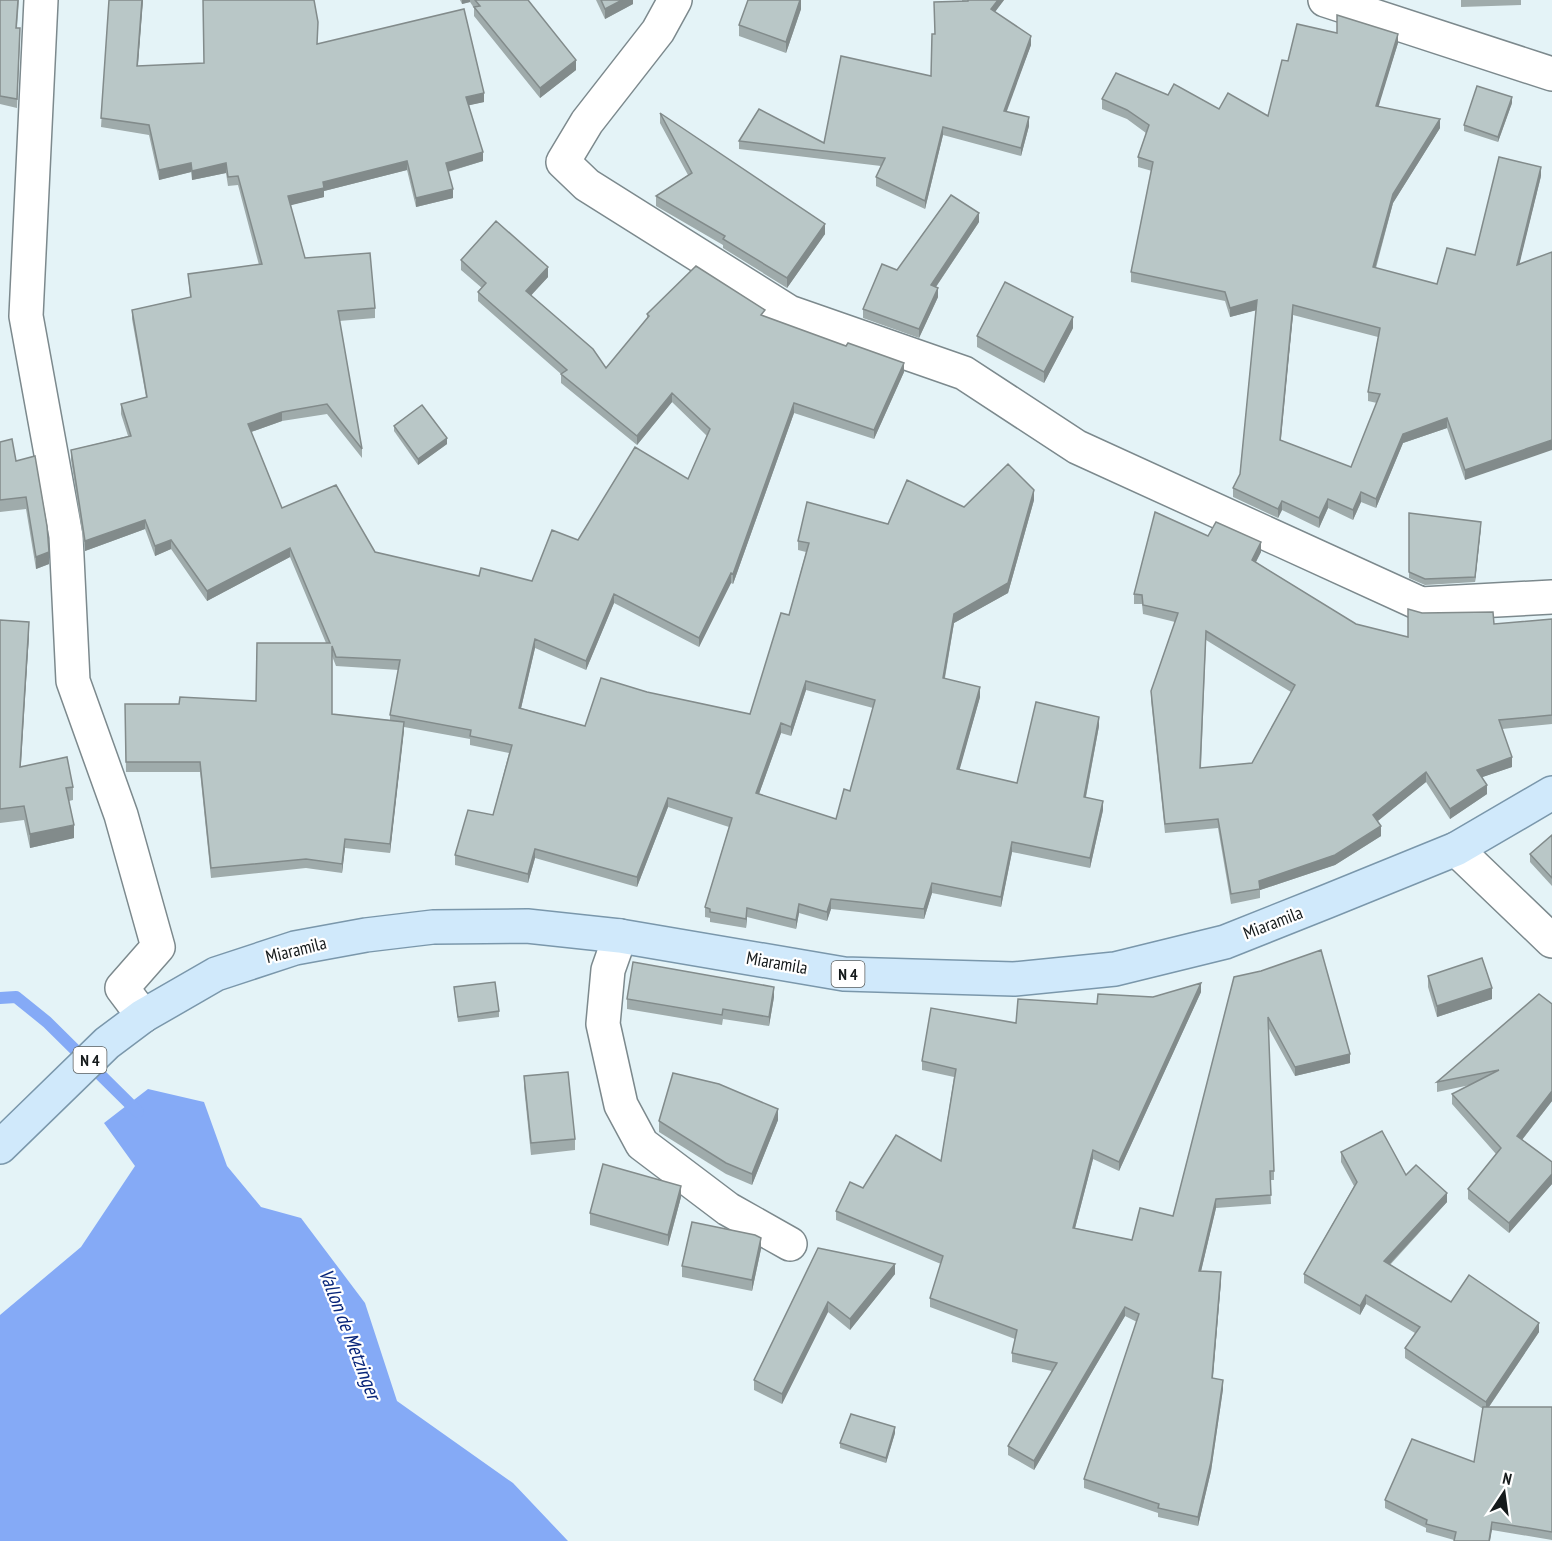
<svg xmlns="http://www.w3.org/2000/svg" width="1552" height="1541" viewBox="0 0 1552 1541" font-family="'PT Sans Narrow',sans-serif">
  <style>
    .water { fill: #85aaf6 }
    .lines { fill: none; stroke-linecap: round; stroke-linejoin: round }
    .stream { stroke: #85aaf6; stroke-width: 12 }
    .minor-casing { stroke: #7c898d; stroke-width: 36 }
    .primary-casing { stroke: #7a97ab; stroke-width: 36 }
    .minor { stroke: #fff; stroke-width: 33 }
    .primary { stroke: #d0e9fb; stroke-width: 33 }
    .wall { fill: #9fabab; fill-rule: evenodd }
    .shaded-wall { fill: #828b8b }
    .building { fill: #b9c7c7; stroke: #828b8b; stroke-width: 1.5; fill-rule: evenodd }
    .labels { text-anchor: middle; stroke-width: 4.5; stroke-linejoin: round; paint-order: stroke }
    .shield { fill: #fff; stroke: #5b5f5f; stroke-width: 1.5 }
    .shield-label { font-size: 16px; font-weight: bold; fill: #151a1b }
    .street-label { font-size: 18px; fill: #151a1b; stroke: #fff }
    .water-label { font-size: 20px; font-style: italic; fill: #072479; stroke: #fff }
  </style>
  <rect width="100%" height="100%" fill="#e4f3f7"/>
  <!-- water -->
  <polygon class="water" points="148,1089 204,1102 227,1166 261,1207 301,1218 365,1303 397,1401 513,1483 568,1541 0,1541 0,1315 81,1247 135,1166 104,1123"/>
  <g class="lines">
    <!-- stream -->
    <polyline class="stream" points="0,998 16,997 47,1022 138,1112"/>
    <!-- minor casing -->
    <g class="minor-casing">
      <g id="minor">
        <polyline points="41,0 26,316 66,536 73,681 121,815 158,947 122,988 143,1016"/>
        <polyline points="675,0 658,31 587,122 563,162 587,185 789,312 964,373 1077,447 1421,604 1552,597"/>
        <polyline points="1325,0 1552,74"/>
        <polyline points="1456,849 1552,941"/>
        <polyline points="620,936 608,970 603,1024 621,1105 642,1144 728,1209 790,1244"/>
      </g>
    </g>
    <!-- primary casing -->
    <g class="primary-casing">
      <polyline id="primary" points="0,1147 107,1043 143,1016 216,974 295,948 366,935 433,927 527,926 620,936 844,974 1014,979 1115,969 1225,942 1328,901 1456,849 1552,793"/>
    </g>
    <!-- minor -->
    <use href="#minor" class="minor"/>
    <!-- primary -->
    <use href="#primary" class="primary"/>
  </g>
  <!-- wall -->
  <g class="wall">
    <polygon points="0,0 19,0 17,28 20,37 17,108 0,104"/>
    <path d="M109,0H143L138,66L204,63L317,44L484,102L469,105L483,161L448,172L453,198L416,207L407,170L324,191V197L290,205L305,258L375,308V318L339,321L362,449V458L327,414L282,421L251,432L282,508L375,552L479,576L532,581L578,540L688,479L707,436L672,402L637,445L561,383V374L478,301V292L482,288L461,270V260L548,277L531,295L606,368L647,319V314L765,317L904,372L874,439L794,413L733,584L731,583L699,647L614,603L586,670L535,648L521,708L585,726L647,692L750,714L789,615L806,552L798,550V541L888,524L964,507L1034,500L1008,593L954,623L945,678L980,697L959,770L1017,783L1099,726L1086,797L1103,810L1090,868L1012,852L1001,907L932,893L924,919L831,909L827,921L799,913L796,929L747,917L746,928L710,922V918L705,917V907L729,827L668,807L637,887L535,858L528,883L455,865V855L493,815L509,753L470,745V739L404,727L390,853L345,848L342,873L306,868L211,878L200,772H126L125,704H179L256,701L326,643L290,557L207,601L171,549L155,556L145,529L85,551L71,460V450L128,436L121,414V404L146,397L132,319V310L190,297L188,274L259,265L238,185L228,186L226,173L192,180L191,172L159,180L149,135L101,127ZM332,656L336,666L399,670L390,715V720L332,714ZM806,690L873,708L850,791L836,819L759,794L781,733L791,736Z"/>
    <polygon points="460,0 528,0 576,70 540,98 474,16 474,8 470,2 462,4"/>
    <polygon points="596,0 633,0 633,4 605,19"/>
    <polygon points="801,0 801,9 786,53 739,36 739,25"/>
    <polygon points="962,0 1004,0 995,12 1031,45 1006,111 1029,126 1021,156 943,135 925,209 876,186 876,177 881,166 739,149 739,141 824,143 931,76 934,34 962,1"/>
    <polygon points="1461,0 1521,0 1521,5 1461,7"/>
    <path d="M1337,33L1398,43L1378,106L1440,128L1393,203L1376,268L1437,284L1475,255L1541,176L1465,480L1447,428L1403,443L1376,508L1361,502L1353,520L1328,508L1319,528L1282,510L1278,518L1233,497V488L1240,474L1256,310L1230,317L1225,301L1131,282V272L1152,171L1138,167V157L1146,133L1127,119L1102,109V99L1168,95L1219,109L1268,116L1288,61ZM1293,315L1378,337L1368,392V401L1377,403L1351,467L1280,440Z"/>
    <polygon points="1512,103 1498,142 1464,131 1464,125"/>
    <polygon points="660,113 825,234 787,288 723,248 723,245 656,206 656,196 688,175 660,123"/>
    <polygon points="979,222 936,287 938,297 919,338 863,318 863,309 897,270"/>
    <polygon points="1073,328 1044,383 977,347 977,336"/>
    <polygon points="394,426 447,444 418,465 394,431"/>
    <polygon points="0,442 16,461 49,564 36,569 26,509 0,512"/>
    <polygon points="1409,513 1481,527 1475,582 1425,585 1409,578"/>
    <path d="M1208,536L1261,552L1255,563L1356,624L1408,637L1422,613L1494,624L1552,619V724L1502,729L1512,767L1482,777L1487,794L1450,819L1426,782L1377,821L1381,836L1335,865L1260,890V898L1231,904L1218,828L1165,833L1151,700V691L1175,622L1143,614L1142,604H1134V594ZM1206,640L1291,692L1252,763L1201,768Z"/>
    <polygon points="0,620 29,635 20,767 73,787 73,800 69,801 74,838 30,848 24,820 0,823"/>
    <polygon points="1552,835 1552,886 1530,862 1530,854"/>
    <polygon points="1428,976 1492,999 1437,1017 1428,987"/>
    <polygon points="1234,977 1350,1063 1295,1076 1268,1027 1274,1171 1274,1180 1270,1180 1271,1204 1216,1208 1201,1271 1221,1281 1213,1378 1223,1389 1211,1471 1198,1526 1158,1517 1158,1513 1084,1488 1084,1479 1137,1322 1125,1316 1034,1470 1008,1455 1008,1446 1052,1371 1012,1362 1012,1353 1015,1339 930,1307 930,1298 941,1264 836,1220 836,1211 863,1188 941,1161 954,1077 922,1070 922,1061 1016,1023 1097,1004 1153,997 1201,992 1119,1171 1093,1159 1075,1228 1132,1240 1173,1216"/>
    <polygon points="454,987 499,1011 499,1017 458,1022"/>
    <polygon points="774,997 769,1026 723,1019 722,1025 627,1009 627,999"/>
    <polygon points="1552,1004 1552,1101 1522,1140 1552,1162 1552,1184 1509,1233 1468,1199 1468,1189 1496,1154 1452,1104 1452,1094 1470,1085 1437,1092 1437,1082"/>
    <polygon points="524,1076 575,1139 575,1150 531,1155 524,1087"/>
    <polygon points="778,1120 752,1185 726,1174 659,1132 659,1121"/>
    <polygon points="1341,1152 1406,1175 1447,1202 1390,1265 1451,1302 1539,1332 1489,1407 1552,1407 1552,1540 1492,1530 1454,1540 1426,1532 1426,1528 1385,1508 1385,1500 1474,1462 1483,1409 1405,1358 1405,1348 1415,1333 1366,1304 1360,1315 1304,1283 1304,1274 1354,1186 1341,1162"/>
    <polygon points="681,1197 668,1246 590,1225 590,1213"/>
    <polygon points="818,1248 895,1274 850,1330 828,1312 782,1404 754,1390 754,1380"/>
    <polygon points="761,1249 752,1291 682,1277 682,1266"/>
    <polygon points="895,1433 886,1463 840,1448 840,1443"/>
  </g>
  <!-- shaded-wall -->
  <g class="shaded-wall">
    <polygon points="142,0 143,0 137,75 137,66"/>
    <polygon points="462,0 470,0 470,2 462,4"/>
    <polygon points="622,0 633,0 633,4 605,19 605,9"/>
    <polygon points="800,0 801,0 801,9 786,53 786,42"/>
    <polygon points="998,0 1004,0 991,17 991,9"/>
    <polygon points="1398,34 1398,43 1376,115 1376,106"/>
    <polygon points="1031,36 1031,45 1004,119 1004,111"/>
    <polygon points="576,60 576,70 540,98 540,88"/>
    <polygon points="484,93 484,102 466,106 466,97"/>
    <polygon points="1512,97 1512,103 1498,142 1498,137"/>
    <polygon points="1029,117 1029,126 1021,156 1021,148"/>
    <polygon points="1440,119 1440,128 1393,203 1373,276 1373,267 1393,194"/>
    <polygon points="943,127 943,135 925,209 925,201"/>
    <polygon points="483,152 483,161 446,172 446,163"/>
    <polygon points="407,161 407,170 324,191 324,197 288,206 288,196 323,182"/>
    <polygon points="191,163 191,172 159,180 159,170"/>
    <polygon points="226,163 226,173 192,180 192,171"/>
    <polygon points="1541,167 1541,176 1517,274 1517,265"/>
    <polygon points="453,189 453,198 416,207 416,198"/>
    <polygon points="979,213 979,222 931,294 931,285"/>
    <polygon points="825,224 825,234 787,288 787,278"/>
    <polygon points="548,267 548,277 526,301 526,291"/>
    <polygon points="938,288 938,297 919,338 919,329"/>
    <polygon points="1257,300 1257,310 1230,317 1230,308"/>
    <polygon points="1293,305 1293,315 1280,449 1280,440"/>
    <polygon points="1073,317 1073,328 1044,383 1044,372"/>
    <polygon points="904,363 904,372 874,439 874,430"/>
    <polygon points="672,393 672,402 637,445 637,436"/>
    <polygon points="794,403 794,413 733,584 733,574"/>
    <polygon points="282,412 282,421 248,433 248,424"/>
    <polygon points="1447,418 1447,428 1403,443 1376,508 1376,499 1403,434"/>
    <polygon points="447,438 447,444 418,465 418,459"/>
    <polygon points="1552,440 1552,450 1465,480 1465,470"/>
    <polygon points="1034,490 1034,500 1008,593 954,623 943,687 943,678 954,614"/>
    <polygon points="1361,492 1361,502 1353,520 1353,510"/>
    <polygon points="1328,499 1328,508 1319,528 1319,518"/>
    <polygon points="1282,501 1282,510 1278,518 1278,509"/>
    <polygon points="145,520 145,529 85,551 85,541"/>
    <polygon points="1481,522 1481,527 1475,582 1475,577"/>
    <polygon points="171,540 171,549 155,556 155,546"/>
    <polygon points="1261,542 1261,552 1252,570 1252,560"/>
    <polygon points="290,548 290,557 207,601 207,591"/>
    <polygon points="49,552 49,564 36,569 36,557"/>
    <polygon points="731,573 731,583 699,647 699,638"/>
    <polygon points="614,594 614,603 586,670 586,661"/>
    <polygon points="29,622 29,635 20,780 20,767"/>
    <polygon points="535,639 535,648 519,717 519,708"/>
    <polygon points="806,681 806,690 791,736 791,727"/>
    <polygon points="980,687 980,697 957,779 957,769"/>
    <polygon points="1099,717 1099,726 1084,806 1084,797"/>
    <polygon points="404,722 404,731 390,853 390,844"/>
    <polygon points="781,723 781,733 756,802 756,793"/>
    <polygon points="1512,757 1512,767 1477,779 1477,770"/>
    <polygon points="1426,772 1426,782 1373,825 1373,815"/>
    <polygon points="1487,785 1487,794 1450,819 1450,809"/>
    <polygon points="668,798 668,807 637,887 637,877"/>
    <polygon points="1103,801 1103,810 1090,868 1090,858"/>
    <polygon points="74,825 74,838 30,848 30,834"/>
    <polygon points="1381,826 1381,836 1335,865 1260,890 1259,881"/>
    <polygon points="345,839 345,848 342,873 342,864"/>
    <polygon points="1012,842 1012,852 1001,907 1001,897"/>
    <polygon points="535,849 535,858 528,883 528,874"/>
    <polygon points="932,883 932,893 924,919 924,909"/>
    <polygon points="831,899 831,909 827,921 827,912"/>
    <polygon points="799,904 799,913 796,929 796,920"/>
    <polygon points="747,908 747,917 746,928 746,919"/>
    <polygon points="1201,983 1201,992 1119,1171 1119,1162"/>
    <polygon points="774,987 774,997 769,1026 769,1017"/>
    <polygon points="1492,988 1492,999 1437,1017 1437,1006"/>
    <polygon points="1350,1054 1350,1063 1295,1076 1295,1067"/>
    <polygon points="1552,1091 1552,1101 1517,1146 1517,1136"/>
    <polygon points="778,1109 778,1120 752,1185 752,1174"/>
    <polygon points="1093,1150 1093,1159 1073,1236 1073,1228"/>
    <polygon points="1552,1174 1552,1184 1509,1233 1509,1223"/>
    <polygon points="681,1186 681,1197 668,1246 668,1235"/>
    <polygon points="1447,1193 1447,1202 1384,1270 1384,1261"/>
    <polygon points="1216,1199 1216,1208 1199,1280 1199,1271"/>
    <polygon points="761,1238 761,1249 752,1291 752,1280"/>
    <polygon points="895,1264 895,1274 850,1330 850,1319"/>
    <polygon points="1221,1272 1221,1281 1212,1387 1212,1378"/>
    <polygon points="1366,1295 1366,1304 1360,1315 1360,1306"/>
    <polygon points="828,1302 828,1312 782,1404 782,1394"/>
    <polygon points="1125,1307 1125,1316 1034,1470 1034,1461"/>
    <polygon points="1539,1323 1539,1332 1486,1411 1486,1402"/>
    <polygon points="1223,1380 1223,1389 1211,1471 1198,1526 1198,1517"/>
    <polygon points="895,1427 895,1433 886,1463 886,1458"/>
    <polygon points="1492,1522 1492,1530 1490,1541 1489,1541"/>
  </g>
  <!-- building -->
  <g class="building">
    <polygon points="0,0 18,0 16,28 20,28 17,99 0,96"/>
    <path d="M109,0H142L137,66L204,63L203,0H314L318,22L317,44L464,9L484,93L466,97L483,152L446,163L453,189L416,198L407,161L323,182L324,188L288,196L305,258L370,253L375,308L338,311L362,449L327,404L282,412L248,424L282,508L336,485L375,552L479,576L481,568L532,581L552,530L578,540L635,447L688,479L710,429L672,393L637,436L561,374L567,370L478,292L486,283L461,260L496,221L548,267L526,291L593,349L606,368L649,316L647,314L696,266L765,310L761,315L846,346L848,343L904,363L874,430L794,403L733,574L731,573L699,638L614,594L586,661L535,639L519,708L585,726L601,678L647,692L750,714L781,613L789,615L809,543L798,541L807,502L888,524L907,480L964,507L1008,464L1034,490L1008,583L954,614L943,678L980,687L957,769L1017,783L1036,702L1099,717L1084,797L1103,801L1090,858L1012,842L1001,897L932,883L924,909L831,899L827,912L799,904L796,920L747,908L746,919L710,912V909L705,907L732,818L668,798L637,877L535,849L528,874L455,855L468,810L493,815L512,745L470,736L471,730L390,715L400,660L336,657L332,646V714L404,722L390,844L345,839L342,864L306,859L211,868L200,762H126L125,704H179L180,697L256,701L257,643H330L290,548L207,591L171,540L155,546L145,520L85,541L71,450L131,436L121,404L147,397L132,310L191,297L188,274L262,264L238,176L228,177L226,163L192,171L191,163L159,170L149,125L101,118ZM806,681L875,700L850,791L844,789L836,819L756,793L781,723L791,727Z"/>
    <polygon points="475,0 528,0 576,60 540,88 474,7 480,6"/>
    <polygon points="601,0 622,0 605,9"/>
    <polygon points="748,0 800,0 786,42 739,25"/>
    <polygon points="968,0 998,0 991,9 1031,36 1004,111 1029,117 1021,148 943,127 925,201 876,177 885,158 739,141 759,109 824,143 841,56 931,76 932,34 935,34 934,2 968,1"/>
    <path d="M1337,15L1398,34L1376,106L1440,119L1393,194L1373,267L1437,284L1447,248L1475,255L1499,157L1541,167L1517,265L1552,252V440L1465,470L1447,418L1403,434L1376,499L1361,492L1353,510L1328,499L1319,518L1282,501L1278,509L1233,488L1240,474L1257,300L1230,308L1225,292L1131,272L1153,162L1138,157L1149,125L1127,110L1102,99L1116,73L1168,95L1174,84L1219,109L1228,93L1268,116L1282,60L1288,61L1297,24L1337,33ZM1293,305L1380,328L1368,392L1380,394L1351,467L1280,440Z"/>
    <polygon points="1477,86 1512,97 1498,137 1464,125"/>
    <polygon points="660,113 825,224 787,278 723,239 725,236 656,196 692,173"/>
    <polygon points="951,195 979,213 931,285 938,288 919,329 863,309 882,264 897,270"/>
    <polygon points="1005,282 1073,317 1044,372 977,336"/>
    <polygon points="422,405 447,438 418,459 394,426"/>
    <polygon points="12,439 16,461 35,456 47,526 49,552 36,557 26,497 0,500 0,442"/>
    <path d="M1155,512L1208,536L1216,522L1261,542L1252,560L1356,624L1408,637V609L1422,613L1493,612L1494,624L1552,619V715L1499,720L1512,757L1477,770L1487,785L1450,809L1426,772L1373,815L1381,826L1335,855L1259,881L1260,889L1231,894L1218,819L1165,824L1151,691L1178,613L1143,605L1142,595L1134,594ZM1206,631L1295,685L1252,763L1200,768Z"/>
    <polygon points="1409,513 1481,522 1475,577 1425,579 1409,572"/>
    <polygon points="0,620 29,622 20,767 67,757 73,787 66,788 74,825 30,834 24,806 0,809"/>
    <polygon points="1552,835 1552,878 1530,854"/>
    <polygon points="1321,950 1350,1054 1295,1067 1268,1017 1274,1171 1270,1171 1271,1195 1216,1199 1199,1271 1221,1272 1212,1378 1223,1380 1211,1462 1198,1517 1158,1508 1159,1504 1084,1479 1139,1314 1125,1307 1034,1461 1008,1446 1057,1363 1012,1353 1017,1330 930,1298 943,1256 836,1211 850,1182 863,1188 896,1135 941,1161 956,1069 922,1061 931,1008 1016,1023 1018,999 1097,1004 1098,994 1153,997 1201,983 1119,1162 1093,1150 1073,1228 1132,1240 1140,1208 1173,1216 1234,977 1261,971"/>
    <polygon points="1482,958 1492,988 1437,1006 1428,976"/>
    <polygon points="633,962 774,987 769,1017 723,1009 722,1015 627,999"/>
    <polygon points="495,982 499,1011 458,1017 454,987"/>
    <polygon points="1539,994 1552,1004 1552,1091 1517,1136 1552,1162 1552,1174 1509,1223 1468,1189 1501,1148 1452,1094 1499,1070 1437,1082"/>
    <polygon points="568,1072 575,1139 531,1143 524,1076"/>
    <polygon points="673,1073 719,1084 778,1109 752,1174 726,1163 659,1121"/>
    <polygon points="1382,1131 1406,1175 1416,1165 1447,1193 1384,1261 1451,1302 1469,1275 1539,1323 1486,1402 1405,1348 1420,1327 1366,1295 1360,1306 1304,1274 1357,1182 1341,1152"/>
    <polygon points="603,1164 681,1186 668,1235 590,1213"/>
    <polygon points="692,1222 755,1235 761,1238 752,1280 682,1266"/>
    <polygon points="818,1248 895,1264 850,1319 828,1302 782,1394 754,1380"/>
    <polygon points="1483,1407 1552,1407 1552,1532 1492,1522 1489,1541 1454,1541 1456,1532 1426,1524 1427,1520 1385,1500 1412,1439 1474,1462"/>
    <polygon points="851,1414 895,1427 886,1458 840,1443"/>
  </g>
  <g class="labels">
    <!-- shield labels -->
    <g class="shield">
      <rect x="831.5" y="961" width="33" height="26" rx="4.5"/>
      <rect x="73.5" y="1047" width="33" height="26" rx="4.5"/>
    </g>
    <g class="shield-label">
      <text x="848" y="980">N 4</text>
      <text x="90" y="1066">N 4</text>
    </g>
    <!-- street labels -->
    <g class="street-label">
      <text transform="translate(1273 923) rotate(-21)" y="6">Miaramila</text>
      <text transform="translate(296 950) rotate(-14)" y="6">Miaramila</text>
      <text transform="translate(777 963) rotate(10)" y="6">Miaramila</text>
    </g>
    <!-- water labels -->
    <g class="water-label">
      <text transform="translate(350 1334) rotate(69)" y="7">Vallon de Metzinger</text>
    </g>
  </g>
  <!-- north arrow -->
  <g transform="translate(1504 1493) rotate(13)" stroke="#ffffff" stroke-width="4.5" paint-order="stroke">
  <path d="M0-4.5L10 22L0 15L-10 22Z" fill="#151a1b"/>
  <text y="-9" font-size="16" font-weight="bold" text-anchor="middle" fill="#151a1b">N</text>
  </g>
</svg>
